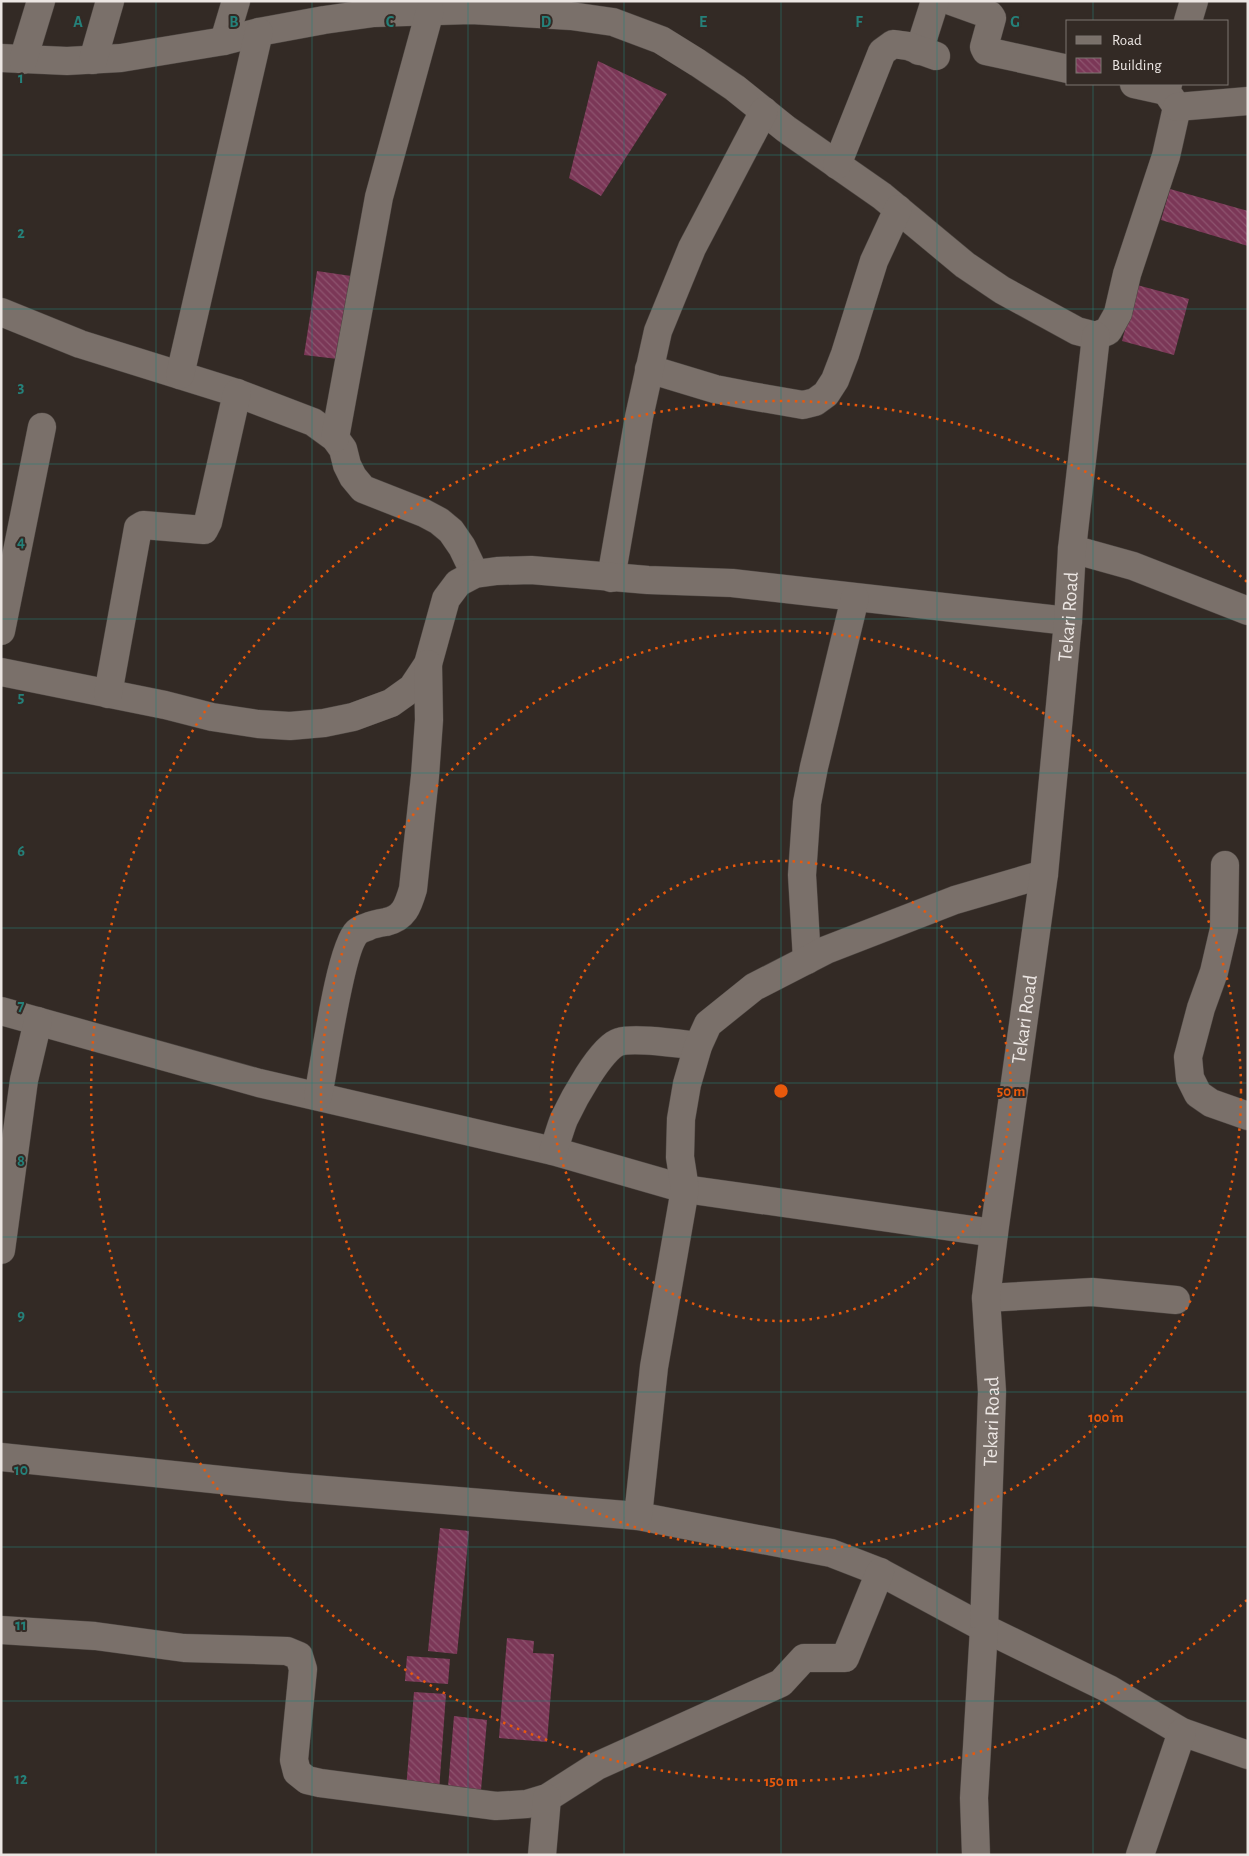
<svg xmlns="http://www.w3.org/2000/svg" width="1249" height="1856" viewBox="0 0 1249 1856" font-family="'Alegreya Sans',sans-serif">
  <style>
    .building { fill: url(#building-back-hatch) }
    .lines { fill: none; stroke-linecap: round; stroke-linejoin: round }
    .minor-casing { stroke: #4c4541; stroke-width: 29 }
    .minor { stroke: #7a706a; stroke-width: 28 }
    .grid { fill: none; stroke: #25817a; stroke-width: 1; stroke-opacity: 0.55 }
    .ring { fill: none; stroke: #e8590c; stroke-width: 2.5; stroke-dasharray: 2.5 5 }
    .labels { text-anchor: middle; stroke-width: 4; stroke-linejoin: round; paint-order: stroke }
    .street-label { font-size: 20px; fill: #ece6e3; stroke: #332a25 }
    .grid-label { font-size: 16px; text-anchor: middle; font-weight: bold; fill: #25817a; stroke: #332a25; stroke-width: 4; stroke-linejoin: round; paint-order: stroke }
    .centre { fill: #e8590c; stroke: #332a25; stroke-width: 2.5 }
    .ring-label { font-size: 15px; text-anchor: middle; font-weight: bold; fill: #e8590c; stroke: #332a25; stroke-width: 4; stroke-linejoin: round; paint-order: stroke }
  </style>
  <defs>
    <pattern id="building-back-hatch" width="6" height="6" patternUnits="userSpaceOnUse" patternTransform="scale(1.25)"><rect width="6" height="6" fill="#7b3757"/><path d="M-1 5l2 2M0 0l6 6M5-1l2 2" fill="none" stroke="#8e546f"/></pattern>
  </defs>
  <rect width="100%" height="100%" fill="#332a25"/>
  <!-- building -->
  <g class="building">
    <polygon points="598,61 667,94 601,196 569,178"/>
    <polygon points="1170,189 1248,211 1248,246 1161,220"/>
    <polygon points="317,271 358,277 346,360 304,355"/>
    <polygon points="1137,285 1189,299 1174,355 1122,341"/>
    <polygon points="440,1528 469,1531 457,1654 428,1651"/>
    <polygon points="507,1638 534,1641 533,1653 554,1654 547,1742 499,1738"/>
    <polygon points="407,1656 450,1659 448,1684 405,1681"/>
    <polygon points="414,1692 446,1694 439,1791 406,1789"/>
    <polygon points="454,1716 487,1720 480,1802 447,1799"/>
  </g>
  <g class="lines">
    <!-- minor casing -->
    <g class="minor-casing">
      <g id="minor">
        <polyline points="951,1 990,15 992,18 984,47 986,51 1068,69"/>
        <polyline points="1188,21 1194,1"/>
        <polyline points="224,41 236,1"/>
        <polyline points="919,51 935,1"/>
        <polyline points="1,58 67,61 121,58 224,41 259,32 324,20 374,13 471,10 571,16 613,22 661,40 698,63 735,88 786,129 882,196 965,265 1002,290 1077,331 1096,336 1108,331 1118,313 1127,274 1166,156 1177,107 1166,91 1168,84"/>
        <polyline points="23,60 41,1"/>
        <polyline points="93,60 110,1"/>
        <polyline points="1134,84 1166,91"/>
        <polyline points="1177,107 1248,101"/>
        <polyline points="837,165 882,52 893,44 908,46 936,56"/>
        <polyline points="1,312 80,344 237,393 313,422 335,438 343,449 347,465 353,477 363,489 424,513 439,521 451,531 462,547 475,574"/>
        <polyline points="649,369 715,389 751,396 803,405 815,402 826,394 835,380 845,354 874,261 898,209"/>
        <polyline points="180,375 259,32"/>
        <polyline points="335,438 379,197 430,11"/>
        <polyline points="1072,549 1133,566 1248,611"/>
        <polyline points="611,578 639,417 658,331 692,248 764,111"/>
        <polyline points="1,631 42,427"/>
        <polyline points="1,672 165,705 212,717 258,724 290,726 324,723 353,717 391,703 412,688 428,664 446,599 458,583 475,574 497,571 531,570 648,580 732,583 1068,621"/>
        <polyline points="108,694 138,528 143,525 204,530 208,522 237,393"/>
        <polyline points="1225,865 1224,929 1214,972 1201,1008 1188,1057 1190,1078 1198,1094 1211,1103 1248,1116"/>
        <polyline points="807,960 802,875 807,803 814,767 855,598"/>
        <polyline points="1,1011 259,1083 553,1151 685,1189 994,1233"/>
        <path d="M318,1096C324,1068 340,948 357,932C359,930 364,928 367,927C373,924 379,923 386,922C404,918 408,906 413,889L425,776L429,720L428,664"/>
        <path d="M553,1151C557,1141 560,1129 564,1119C572,1102 601,1047 619,1042C635,1037 680,1044 698,1046"/>
        <polyline points="1,1250 24,1080 38,1021"/>
        <polyline points="986,1298 1092,1292 1176,1300"/>
        <polyline points="1,1457 289,1487 638,1516 831,1553 880,1572 984,1628 1109,1689 1182,1732 1248,1755"/>
        <polyline points="638,1516 654,1367 685,1189 680,1157 681,1119 687,1084 698,1046 708,1024 754,987 826,950 955,900 1044,874"/>
        <polyline points="1,1630 95,1636 184,1648 287,1651 299,1656 303,1669 294,1760 297,1772 307,1780 320,1783 496,1806 527,1804 547,1798 597,1766 781,1683 804,1658 845,1658 880,1572"/>
        <polyline points="542,1855 547,1798"/>
        <path id="s1" d="M976,1855L974,1798L984,1628L992,1392L986,1298L994,1233L1044,874L1068,621L1072,549L1096,336"/>
        <polyline points="1140,1855 1182,1732"/>
      </g>
    </g>
    <!-- minor -->
    <use href="#minor" class="minor"/>
  </g>
  <!-- grid -->
  <path class="grid" d="M156,1V1855M312,1V1855M468,1V1855M624,1V1855M781,1V1855M937,1V1855M1093,1V21M1093,84V1855M1,155H1248M1,309H1248M1,464H1248M1,619H1248M1,773H1248M1,928H1248M1,1083H1248M1,1237H1248M1,1392H1248M1,1547H1248M1,1701H1248"/>
  <!-- distance rings -->
  <g class="ring">
    <circle cx="781" cy="1091" r="230"/>
    <circle cx="781" cy="1091" r="460"/>
    <path d="M1247 1600A690 690 0 1 1 1247 582"/>
  </g>
  <g class="labels">
    <!-- street labels -->
    <g class="street-label">
      <text dy="7" stroke="none"><textPath href="#s1" startOffset="1244">Tekari Road</textPath></text>
      <text dy="7" stroke="none"><textPath href="#s1" startOffset="839">Tekari Road</textPath></text>
      <text dy="7" stroke="none"><textPath href="#s1" startOffset="434">Tekari Road</textPath></text>
    </g>
  </g>
  <g class="grid-label">
    <text x="78" y="27">A</text>
    <text x="234" y="27">B</text>
    <text x="390" y="27">C</text>
    <text x="546" y="27">D</text>
    <text x="703" y="27">E</text>
    <text x="859" y="27">F</text>
    <text x="1015" y="27">G</text>
    <text x="21" y="83">1</text>
    <text x="21" y="238">2</text>
    <text x="21" y="392">3</text>
    <text x="21" y="547">4</text>
    <text x="21" y="702">5</text>
    <text x="21" y="856">6</text>
    <text x="21" y="1011">7</text>
    <text x="21" y="1166">8</text>
    <text x="21" y="1320">9</text>
    <text x="21" y="1475">10</text>
    <text x="21" y="1630">11</text>
    <text x="21" y="1784">12</text>
  </g>
  <circle cx="781" cy="1091" r="8" class="centre"/>
  <g class="ring-label">
    <text x="1011" y="1096">50 m</text>
    <text x="1106" y="1422">100 m</text>
    <text x="781" y="1786">150 m</text>
  </g>
  <!-- border -->
  <rect width="1249" height="1856" fill="none" stroke="#ece6e3" stroke-width="5"/>
  <!-- legend -->
  <rect x="1066" y="20" width="162" height="65" fill="#332a25" stroke="#7d7571"/>
  <rect x="1076" y="36" width="25" height="8" fill="#7a706a" stroke="#7d7571"/>
  <text x="1112" y="45" font-size="15" fill="#ece6e3">Road</text>
  <rect x="1076" y="58" width="25" height="15" fill="url(#building-back-hatch)" stroke="#7d7571"/>
  <text x="1112" y="70" font-size="15" fill="#ece6e3">Building</text>
</svg>
